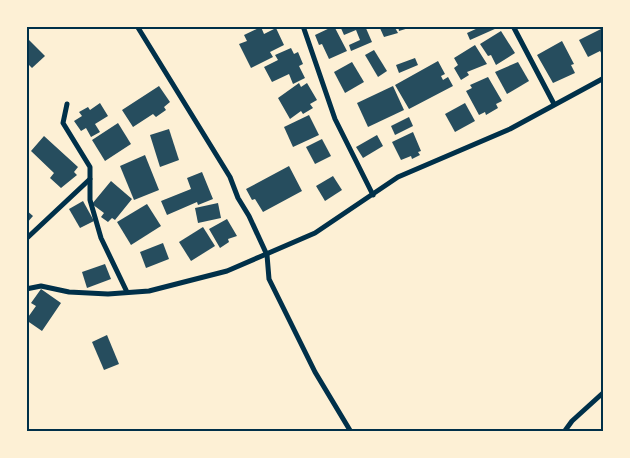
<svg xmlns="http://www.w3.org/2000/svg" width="630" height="458" viewBox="0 0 630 458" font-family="'Public Sans',sans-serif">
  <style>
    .building { fill: #264d5e }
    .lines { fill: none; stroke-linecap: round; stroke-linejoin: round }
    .minor { stroke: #003049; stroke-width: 5 }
    .neatline { fill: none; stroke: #003049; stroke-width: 2 }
  </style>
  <rect width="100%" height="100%" fill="#fdf0d5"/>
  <!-- building -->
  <g class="building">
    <polygon points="334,26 347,51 329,59 322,44 319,45 315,35"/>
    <polygon points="340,26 365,26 372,42 351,51 349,45 360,40 356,30 344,35"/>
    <polygon points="379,26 394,26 398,33 384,37"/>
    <polygon points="398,26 411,26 412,27 399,31"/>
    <polygon points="477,26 496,26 497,28 470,40 467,33 478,28"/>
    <polygon points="261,27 264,34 276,28 284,45 270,52 273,57 251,68 239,44 247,41 244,35"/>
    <polygon points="601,29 604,35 604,58 600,51 588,57 579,40"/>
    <polygon points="501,31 515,53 496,65 491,55 488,56 480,44"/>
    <polygon points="26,37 45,56 32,68 26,62"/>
    <polygon points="562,41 574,64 571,65 575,73 553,83 537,55"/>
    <polygon points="475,45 487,64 467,72 469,75 461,80 454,68 458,65 454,58"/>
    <polygon points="291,48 294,54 298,52 303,64 299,66 305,78 293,84 289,74 272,82 264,67 278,60 275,55"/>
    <polygon points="374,50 387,71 378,77 365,55"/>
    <polygon points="415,58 418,65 399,73 396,65"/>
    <polygon points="438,61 445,74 441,76 443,80 448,77 453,86 409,109 395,85"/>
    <polygon points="352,62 364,82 345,93 334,72"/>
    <polygon points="518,62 529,81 507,94 495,72"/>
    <polygon points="488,77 502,101 496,104 498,108 486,115 485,112 479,115 466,91 472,88 470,85"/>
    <polygon points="299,83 301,87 307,83 317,100 310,104 313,108 303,114 301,111 290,119 278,98"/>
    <polygon points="159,86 170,102 164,107 166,110 156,117 153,114 133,127 122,110"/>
    <polygon points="393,86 404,110 368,127 357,103"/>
    <polygon points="100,103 108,116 95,124 100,132 91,137 86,128 81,131 74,121 82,116 79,112 88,107 90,110"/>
    <polygon points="465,103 475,121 455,132 445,114"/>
    <polygon points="309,115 319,135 293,147 284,127"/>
    <polygon points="409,117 413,126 395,135 391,126"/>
    <polygon points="118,123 131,144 105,161 92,140"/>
    <polygon points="169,129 179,160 160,167 150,135"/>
    <polygon points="413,132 421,151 418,152 420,155 412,159 411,156 401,160 392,142"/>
    <polygon points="377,135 383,146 363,158 356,147"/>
    <polygon points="44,136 78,167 74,172 77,175 61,188 50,178 54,173 31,151"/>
    <polygon points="322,139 331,156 315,164 306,147"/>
    <polygon points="145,155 159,190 134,200 120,166"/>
    <polygon points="289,166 302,191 263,212 255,199 252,200 246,189"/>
    <polygon points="202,172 213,199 198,205 197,202 167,215 161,201 191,189 187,178"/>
    <polygon points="333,176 342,190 325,201 316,186"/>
    <polygon points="111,181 132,199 115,220 112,218 108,222 101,217 104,213 92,204"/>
    <polygon points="83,201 94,221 80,228 69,209"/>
    <polygon points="218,203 221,218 198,223 195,208"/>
    <polygon points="147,204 161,226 131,245 117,222"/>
    <polygon points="26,210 33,216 26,224"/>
    <polygon points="227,219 237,236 228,239 229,242 220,248 209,229"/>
    <polygon points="203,227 215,246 191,261 179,242"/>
    <polygon points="163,243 169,259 146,268 140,252"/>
    <polygon points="105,264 111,279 87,288 82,272"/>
    <polygon points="41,289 61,303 42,331 26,320 36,306 31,303"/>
    <polygon points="107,335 119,364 104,370 92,342"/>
  </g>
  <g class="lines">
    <!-- minor -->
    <g class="minor">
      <polyline points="137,26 230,177 238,198 249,216 267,255 269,279 315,372 351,432"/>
      <polyline points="303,26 335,119 373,195"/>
      <polyline points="513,26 554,104"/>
      <polyline points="67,104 63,123 90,167 90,200 101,238 127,292"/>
      <polyline points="26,239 90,179"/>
      <polyline points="26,289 41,286 69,292 108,294 149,291 227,271 315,233 398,177 510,129 604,78"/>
      <polyline points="564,432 572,421 604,392"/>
    </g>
  </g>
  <!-- border -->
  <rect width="630" height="458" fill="none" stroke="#fdf0d5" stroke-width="55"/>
  <rect x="28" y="28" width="574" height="402" class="neatline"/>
</svg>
